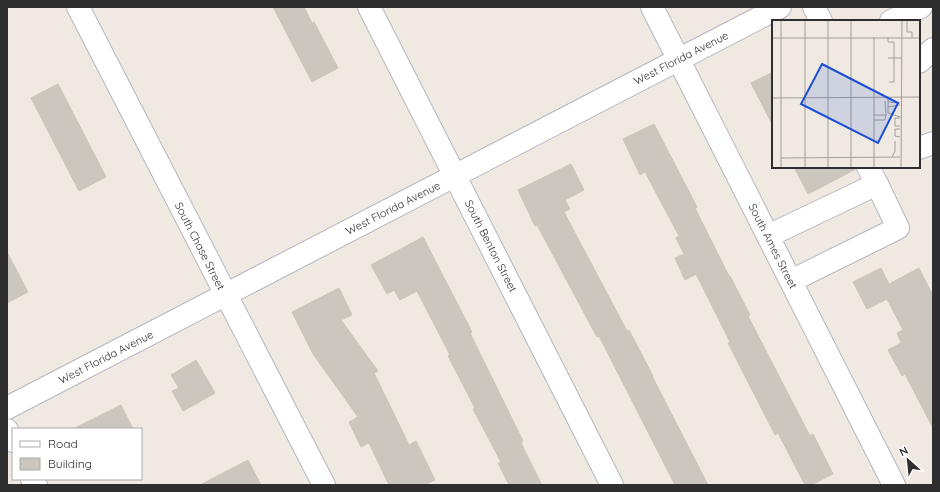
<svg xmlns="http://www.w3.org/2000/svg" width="940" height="492" viewBox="0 0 940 492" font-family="Quicksand,sans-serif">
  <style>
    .building { fill: #cbc7bf; stroke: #cbc5ba }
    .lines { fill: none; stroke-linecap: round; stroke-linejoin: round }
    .minor-casing { stroke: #b4b7c1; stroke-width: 24 }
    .minor { stroke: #fff; stroke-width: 22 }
    .labels { text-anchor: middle; stroke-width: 3; stroke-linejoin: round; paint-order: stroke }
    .street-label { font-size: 11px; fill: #2e2e2e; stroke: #fff }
    .inset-road { fill: none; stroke: #a29e99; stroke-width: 1 }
    .view { fill: #1d4ed8; fill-opacity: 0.15; stroke: #1d4ed8; stroke-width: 2 }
    .inset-edge { fill: none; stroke: #2e2e2e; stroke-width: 2 }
  </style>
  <rect width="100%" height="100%" fill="#efe9e1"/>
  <!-- building -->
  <g class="building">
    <polygon points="273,7 304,7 312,23 314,22 338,68 312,82"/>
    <polygon points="773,72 773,126 751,83"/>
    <polygon points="58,84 106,177 79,191 31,98"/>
    <polygon points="654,124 697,207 695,208 729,276 730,276 750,315 748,316 782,382 810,436 813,434 833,474 811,485 805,485 778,433 775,435 728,343 730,342 696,274 685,280 675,258 684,254 676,238 679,236 645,172 640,175 623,139"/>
    <polygon points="571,164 584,190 565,200 570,209 564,212 627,331 629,330 653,376 652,376 708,485 675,485 599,336 597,337 537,225 535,226 518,190"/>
    <polygon points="794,167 856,167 856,169 808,194"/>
    <polygon points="423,237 472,332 470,333 523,441 521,443 542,485 509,485 498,463 501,462 473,409 475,408 448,356 450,355 417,291 400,300 394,290 387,294 371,265"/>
    <polygon points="7,252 28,292 7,303"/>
    <polygon points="881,268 889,284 919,268 933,296 933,428 905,374 902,376 888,350 901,343 897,333 903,330 887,299 867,309 853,282"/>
    <polygon points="339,288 352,315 341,320 378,371 374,373 409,445 416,441 435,480 424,485 389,485 369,443 361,447 349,422 358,417 313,354 292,312"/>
    <polygon points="196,360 215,393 183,411 172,391 179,388 171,375"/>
    <polygon points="121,405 133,429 73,429"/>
    <polygon points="248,460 261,485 200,485"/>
  </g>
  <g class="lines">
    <!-- minor casing -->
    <g class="minor-casing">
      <g id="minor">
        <polyline points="78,7 324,485"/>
        <polyline points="369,7 612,485"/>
        <polyline points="652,7 894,485"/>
        <polyline points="814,7 821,21"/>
        <polyline points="891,21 921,7"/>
        <polyline points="919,62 933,49"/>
        <polyline points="919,148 933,143"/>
        <polyline points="768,236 877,184 868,167"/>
        <polyline points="791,281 898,228 877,184"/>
        <polyline points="7,408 780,7"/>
        <polyline points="7,430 13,441"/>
        <polyline points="32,479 36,485"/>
      </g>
    </g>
    <!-- minor -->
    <use href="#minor" class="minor"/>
  </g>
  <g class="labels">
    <!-- street labels -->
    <g class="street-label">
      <text transform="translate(681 58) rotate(-27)" y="4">West Florida Avenue</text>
      <text transform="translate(393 208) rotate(-27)" y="4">West Florida Avenue</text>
      <text transform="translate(200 246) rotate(63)" y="4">South Chase Street</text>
      <text transform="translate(491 246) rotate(63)" y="4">South Benton Street</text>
      <text transform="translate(773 246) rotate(63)" y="4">South Ames Street</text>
      <text transform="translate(106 357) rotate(-27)" y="4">West Florida Avenue</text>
    </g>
  </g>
  <!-- overview -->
  <g transform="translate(772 20)">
    <rect width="148" height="148" fill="#efe9e1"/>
    <path class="inset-road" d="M9,0V148M33,0V148M56,0V148M79,0V148M135,0V12H140V18M116,17V22H122V62H117M0,18H148M116,38H130M116,77V93L128,97M0,78L148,77M116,82L128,83M116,87L128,85M102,95H114L113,81M102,100H113L114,95M128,106H123V98H128M128,109H123V116L128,117M120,137L123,131V121M9,138L128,137M102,148V17M129,148L130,0"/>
    <path class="view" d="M50,44L126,83L106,123L29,84Z"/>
    <rect width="148" height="148" class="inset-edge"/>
  </g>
  <!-- border -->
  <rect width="940" height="492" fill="none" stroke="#2e2e2e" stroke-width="16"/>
  <!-- legend -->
  <rect x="12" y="428" width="130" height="52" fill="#ffffff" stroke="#ababab"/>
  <rect x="20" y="441" width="20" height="6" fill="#ffffff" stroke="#ababab"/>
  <text x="48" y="448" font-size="12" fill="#2e2e2e">Road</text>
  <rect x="20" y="458" width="20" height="12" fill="#cbc7bf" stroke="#ababab"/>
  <text x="48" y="468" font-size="12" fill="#2e2e2e">Building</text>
  <!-- north arrow -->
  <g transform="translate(908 460) rotate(333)" stroke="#ffffff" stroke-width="3" paint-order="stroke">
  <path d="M0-3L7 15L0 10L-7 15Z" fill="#2e2e2e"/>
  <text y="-6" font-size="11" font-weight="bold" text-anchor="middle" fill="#2e2e2e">N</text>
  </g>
</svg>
